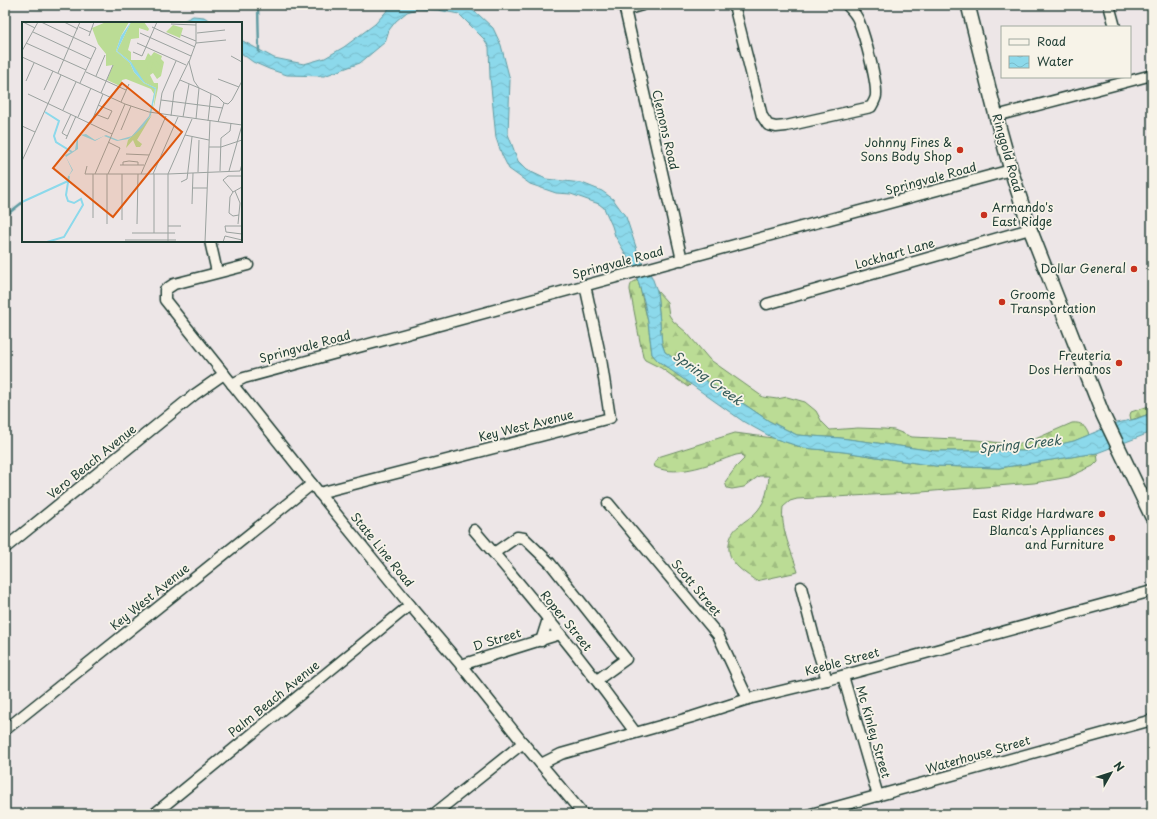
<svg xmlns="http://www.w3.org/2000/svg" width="1157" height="819" viewBox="0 0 1157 819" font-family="'Playpen Sans',sans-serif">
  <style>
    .forest { fill: url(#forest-firs); stroke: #6d8c64 }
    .water { fill: url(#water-waves); stroke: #609ba2 }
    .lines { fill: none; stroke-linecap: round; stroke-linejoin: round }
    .stream { stroke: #609ba2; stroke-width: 2.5 }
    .minor-casing { stroke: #1f3d34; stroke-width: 13 }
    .major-casing { stroke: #1f3d34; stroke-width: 16 }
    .minor { stroke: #f7f3e8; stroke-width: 10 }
    .major { stroke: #f7f3e8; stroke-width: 13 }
    .poi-dot { fill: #c8321e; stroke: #f7f3e8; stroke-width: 1.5 }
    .labels { text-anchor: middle; stroke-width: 3.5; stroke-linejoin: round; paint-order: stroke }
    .street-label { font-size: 12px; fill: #1f3d34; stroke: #f7f3e8 }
    .poi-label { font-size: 12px; fill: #1f3d34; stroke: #f7f3e8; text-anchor: end }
    .water-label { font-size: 13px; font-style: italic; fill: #355c59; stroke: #f7f3e8 }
    .inset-river { fill: none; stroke: #8cd9eb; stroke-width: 2 }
    .inset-road { fill: none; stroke: #9ba29f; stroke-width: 1 }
    .view { fill: #de580e; fill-opacity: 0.15; stroke: #de580e; stroke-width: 2 }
    .inset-edge { fill: none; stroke: #1f3d34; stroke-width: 2 }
  </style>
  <defs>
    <pattern id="forest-firs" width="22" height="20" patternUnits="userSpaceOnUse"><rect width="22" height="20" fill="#bbdc95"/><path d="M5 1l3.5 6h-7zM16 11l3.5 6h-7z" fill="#a0be81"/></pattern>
    <pattern id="water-waves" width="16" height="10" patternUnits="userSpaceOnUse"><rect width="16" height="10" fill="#8cd9eb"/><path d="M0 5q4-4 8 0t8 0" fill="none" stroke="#78bbca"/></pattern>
  </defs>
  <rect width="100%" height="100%" fill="#ede6e7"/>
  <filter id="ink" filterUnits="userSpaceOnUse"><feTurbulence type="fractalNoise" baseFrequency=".025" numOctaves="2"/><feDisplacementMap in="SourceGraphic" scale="8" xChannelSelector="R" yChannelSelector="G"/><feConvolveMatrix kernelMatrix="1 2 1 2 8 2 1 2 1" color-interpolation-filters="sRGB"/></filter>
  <g filter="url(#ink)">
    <!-- forest -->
    <g class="forest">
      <path d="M638,280L648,322L652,354L658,361L691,384L688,387L661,368L645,360L643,357L630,290C630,284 632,282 638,280Z"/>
      <path d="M657,291L667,302L669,315L673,321L687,333L709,359L763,397L777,399L787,397L805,402L816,411L822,422L830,430L858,428L884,429L894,430L912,437L977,440L1001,443H1026L1072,423C1082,422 1085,426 1089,435L1074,441L1044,448L1025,451H935L841,438L797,435L769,421L744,404L698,376L665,352L662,344Z"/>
      <polygon points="1152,405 1152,413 1131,420 1130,415 1131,412"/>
      <path d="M735,433L773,438L804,448L844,452L935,466L999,468L1097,453L1098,461L1093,466L1069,477L1034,483L909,493L797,499L790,501L783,507C780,529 792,552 798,572L756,581C743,571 727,563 729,544C730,537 733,530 739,526C745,520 753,517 758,510C766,500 768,489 769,476H759L744,487L732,489L727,488L725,482L736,467L744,459L742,454L736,455C712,463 679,478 655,467L654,464L658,457Z"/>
    </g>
    <!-- water -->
    <g class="water">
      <polygon points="392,5 465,5 479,15 493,28 501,45 510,80 508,134 518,161 527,170 546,179 582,183 602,191 613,199 626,217 640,259 652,277 657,291 662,344 665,352 698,376 744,404 769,421 797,435 841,438 935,451 1025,451 1044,448 1074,441 1117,423 1136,419 1152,413 1152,432 1097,453 999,468 935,466 844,452 804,448 773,438 744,422 679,376 658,361 652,354 648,322 644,301 634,268 615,236 612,226 604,208 599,204 571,194 556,193 530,184 509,169 502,155 496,138 490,77 489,47 484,39 459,14 438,10 417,9 407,12 396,21 389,30 385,42 360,63 324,76 287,75 269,69 253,62 241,53 241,40 274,58 304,64 325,58 344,47 375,24"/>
      <polygon points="193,16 204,17 213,23 179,23"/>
    </g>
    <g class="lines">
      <!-- stream -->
      <g class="stream">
        <polyline points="258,5 259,52"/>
        <polyline points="5,216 23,202"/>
      </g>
      <!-- minor casing -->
      <g class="minor-casing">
        <g id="minor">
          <polyline points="624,5 682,260"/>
          <path d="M734,5L762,116L768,125L776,127L786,126L871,107C873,103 876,99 876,95C877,81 865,37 859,22C857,15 852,10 847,5"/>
          <polyline points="1109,5 1115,27"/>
          <polyline points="625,10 642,5"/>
          <polyline points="996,116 1152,75"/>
          <polyline points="210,241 217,272"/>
          <polyline points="248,265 174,284 165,290 165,300 312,484 410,605 461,665 523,743 583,814"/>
          <polyline points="767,304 1030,229"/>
          <polyline points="232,384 244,378 1011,170"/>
          <polyline points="319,493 610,418 601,359 585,285"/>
          <polyline points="608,503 718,635 748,699"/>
          <path d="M474,530C530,595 584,662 635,732"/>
          <polyline points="5,548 194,395 224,374"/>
          <polyline points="494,553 517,537 524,538 550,563 626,659 597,680"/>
          <polyline points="801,587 816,645 827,680"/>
          <polyline points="541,641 548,619"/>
          <polyline points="461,665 560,634"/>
          <polyline points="843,676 878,796"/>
          <polyline points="5,730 312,484"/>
          <polyline points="541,764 561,754 692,717 748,699 827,680 1152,591"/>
          <polyline points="154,814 410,605"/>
          <polyline points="434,814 523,743"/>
          <polyline points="811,814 1152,720"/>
        </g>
      </g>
      <!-- major casing -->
      <g class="major-casing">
        <polyline id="major" points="968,5 996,116 1011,170 1030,229 1103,415 1152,517"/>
      </g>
      <!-- minor -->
      <use href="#minor" class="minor"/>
      <!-- major -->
      <use href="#major" class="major"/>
    </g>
  </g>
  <!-- markers -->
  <g class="poi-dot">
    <circle cx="960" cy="150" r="4"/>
    <circle cx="984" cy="215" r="4"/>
    <circle cx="1134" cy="269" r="4"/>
    <circle cx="1002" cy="302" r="4"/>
    <circle cx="1119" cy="363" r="4"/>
    <circle cx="1102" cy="514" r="4"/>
    <circle cx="1112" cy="538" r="4"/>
  </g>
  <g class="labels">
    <!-- street labels -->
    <g class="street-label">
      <text transform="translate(665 130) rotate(77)" y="4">Clemons Road</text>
      <text transform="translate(1007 153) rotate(74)" y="4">Ringgold Road</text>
      <text transform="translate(931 179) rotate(-15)" y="4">Springvale Road</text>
      <text transform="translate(895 254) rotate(-16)" y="4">Lockhart Lane</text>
      <text transform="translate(618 263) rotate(-15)" y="4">Springvale Road</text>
      <text transform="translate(305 347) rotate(-15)" y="4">Springvale Road</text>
      <text transform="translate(526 426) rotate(-14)" y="4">Key West Avenue</text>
      <text transform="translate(92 462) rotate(-39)" y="4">Vero Beach Avenue</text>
      <text transform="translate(382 550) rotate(51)" y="4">State Line Road</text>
      <text transform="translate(696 588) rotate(50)" y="4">Scott Street</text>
      <text transform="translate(150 597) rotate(-39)" y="4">Key West Avenue</text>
      <text transform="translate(566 621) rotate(51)" y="4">Roper Street</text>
      <text transform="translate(497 640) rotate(-17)" y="4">D Street</text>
      <text transform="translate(842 662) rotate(-15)" y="4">Keeble Street</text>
      <text transform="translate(274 699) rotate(-39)" y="4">Palm Beach Avenue</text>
      <text transform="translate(873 732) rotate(74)" y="4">Mc Kinley Street</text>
      <text transform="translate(978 755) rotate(-16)" y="4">Waterhouse Street</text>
    </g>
    <!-- poi labels -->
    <g class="poi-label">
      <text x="952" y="147">Johnny Fines &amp;<tspan x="952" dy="14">Sons Body Shop</tspan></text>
      <text x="992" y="212" text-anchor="start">Armando's<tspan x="992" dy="14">East Ridge</tspan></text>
      <text x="1126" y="273">Dollar General</text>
      <text x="1010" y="299" text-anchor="start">Groome<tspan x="1010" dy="14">Transportation</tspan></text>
      <text x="1111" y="360">Freuteria<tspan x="1111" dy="14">Dos Hermanos</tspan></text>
      <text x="1094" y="518">East Ridge Hardware</text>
      <text x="1104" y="535">Blanca's Appliances<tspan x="1104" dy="14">and Furniture</tspan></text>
    </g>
    <!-- water labels -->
    <g class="water-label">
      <text transform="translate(708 378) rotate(36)" y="5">Spring Creek</text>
      <text transform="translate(1020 444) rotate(-6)" y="5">Spring Creek</text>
    </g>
  </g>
  <!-- overview -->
  <g transform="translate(22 22)">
    <rect width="220" height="220" fill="#ede6e7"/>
    <path d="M84,0H107L99,14L94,29L108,41L112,50L122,61L133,66L132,78L129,88L132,72L129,67L104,57L100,58L98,64L85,58L91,43L84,44V32L76,22L70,6ZM109,0H122L127,7L126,9L117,6V16L109,17L106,28L109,30V38H123L126,31L129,34L132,30L140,34L139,37L142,40L139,54L135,57L131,51L128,53L132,61H136V66L131,89L134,66L123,61L112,48L109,40L95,29ZM151,3L161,6L158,16L144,10ZM130,93L115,118L120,122L118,125H114L111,118L104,126L106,118Z" fill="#bbdc95"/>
    <path d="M130,37L134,38L139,46L135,48L131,40L127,53L129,59L126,61L124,59L126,42Z" fill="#bbdc95"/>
    <path d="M109,0L95,29L109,40L123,61L134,66L129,93L121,105L111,114L106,117L95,119L82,114L73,119L59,113L56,117V127L44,135L51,148L46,155L50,148L43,133L53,128L55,116L58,113L64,112L73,118L84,113L96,118L110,114L127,94L133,67L122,61L112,50L108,41L94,29L99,14Z" fill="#8cd9eb"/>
    <path class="inset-river" d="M23,90L37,99L32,114L34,120L50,130M0,180L46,159M25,220L42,215L61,183L59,177L52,181L46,179L44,173L47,154"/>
    <path class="inset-road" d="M1,0L13,6M19,0L74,26L58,61M42,0L56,7M174,0V21L167,40L172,59L177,66L196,75L202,81M149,2L174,3M57,5L68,10M130,5L173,25M11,10L69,37M118,11L169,34M175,11L203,8M159,13L174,19M67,14L72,0M4,21L64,48M115,21L164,43M174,21L204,18M0,29L16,0M111,30L120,34L135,0M209,34L220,40M0,35L103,82L127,90L220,103M64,50L104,68M36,51L58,0M74,54L83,33M196,57L217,65M158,58L177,66L174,97M4,59L12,41M22,68L31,49M79,71L91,43M6,72L90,112M139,78L201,86M99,80L107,62M202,81L206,82L210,78L220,59M41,88L54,60M137,91L140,71L154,39M73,92L86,97L90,89L76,83M149,94L152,70L167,39M56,95L69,66M161,95L167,62M186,99L189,72M196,100L202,81M69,101L81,72M0,104L13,110M99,108L109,84M163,113L187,118M45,114L40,111L49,92M44,117L54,94M187,125H199L220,118M104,132L127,133M0,139L39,53M98,143H122M101,143V140L107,139L116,140V143M65,144L63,152H146L218,149L220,142M198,149L199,116L208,109L209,101M207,149L220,103M176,150L177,118M73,152L103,82M85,152V202M86,152L98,126L86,120M100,152V198M119,152L144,94M131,152L156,95M220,154H206L201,158L211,170L220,165M159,160L165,157L170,115M171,166H185M213,169L218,181L216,202M211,170L208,175L207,191L211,194L217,193M170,182L171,151M71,196V152M115,202L116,152M146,204H159M220,204H203L204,210L220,212M110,211H153M132,211V152M103,218H154M146,220V152L170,97M183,220L188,99M201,220L203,214L220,218"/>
    <path class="view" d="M100,61L160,110L91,195L31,146Z"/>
    <rect width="220" height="220" class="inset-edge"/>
  </g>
  <!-- margin -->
  <rect width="1157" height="819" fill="none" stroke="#f7f3e8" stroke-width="20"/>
  <rect x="10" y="10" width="1137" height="799" fill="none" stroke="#1f3d34" stroke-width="1.5" filter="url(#ink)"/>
  <!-- legend -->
  <rect x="1001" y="26" width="130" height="52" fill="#f7f3e8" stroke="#a1aaa0"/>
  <rect x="1009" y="39" width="20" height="6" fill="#f7f3e8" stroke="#a1aaa0"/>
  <text x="1037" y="46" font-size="12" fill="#1f3d34">Road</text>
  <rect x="1009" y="56" width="20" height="12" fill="url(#water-waves)" stroke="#a1aaa0"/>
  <text x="1037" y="66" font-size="12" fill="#1f3d34">Water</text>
  <!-- north arrow -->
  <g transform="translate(1111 773) rotate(51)" stroke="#f7f3e8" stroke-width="3" paint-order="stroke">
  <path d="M0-3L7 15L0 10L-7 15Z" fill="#1f3d34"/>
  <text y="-6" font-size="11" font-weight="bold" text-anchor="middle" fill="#1f3d34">N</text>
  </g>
</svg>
